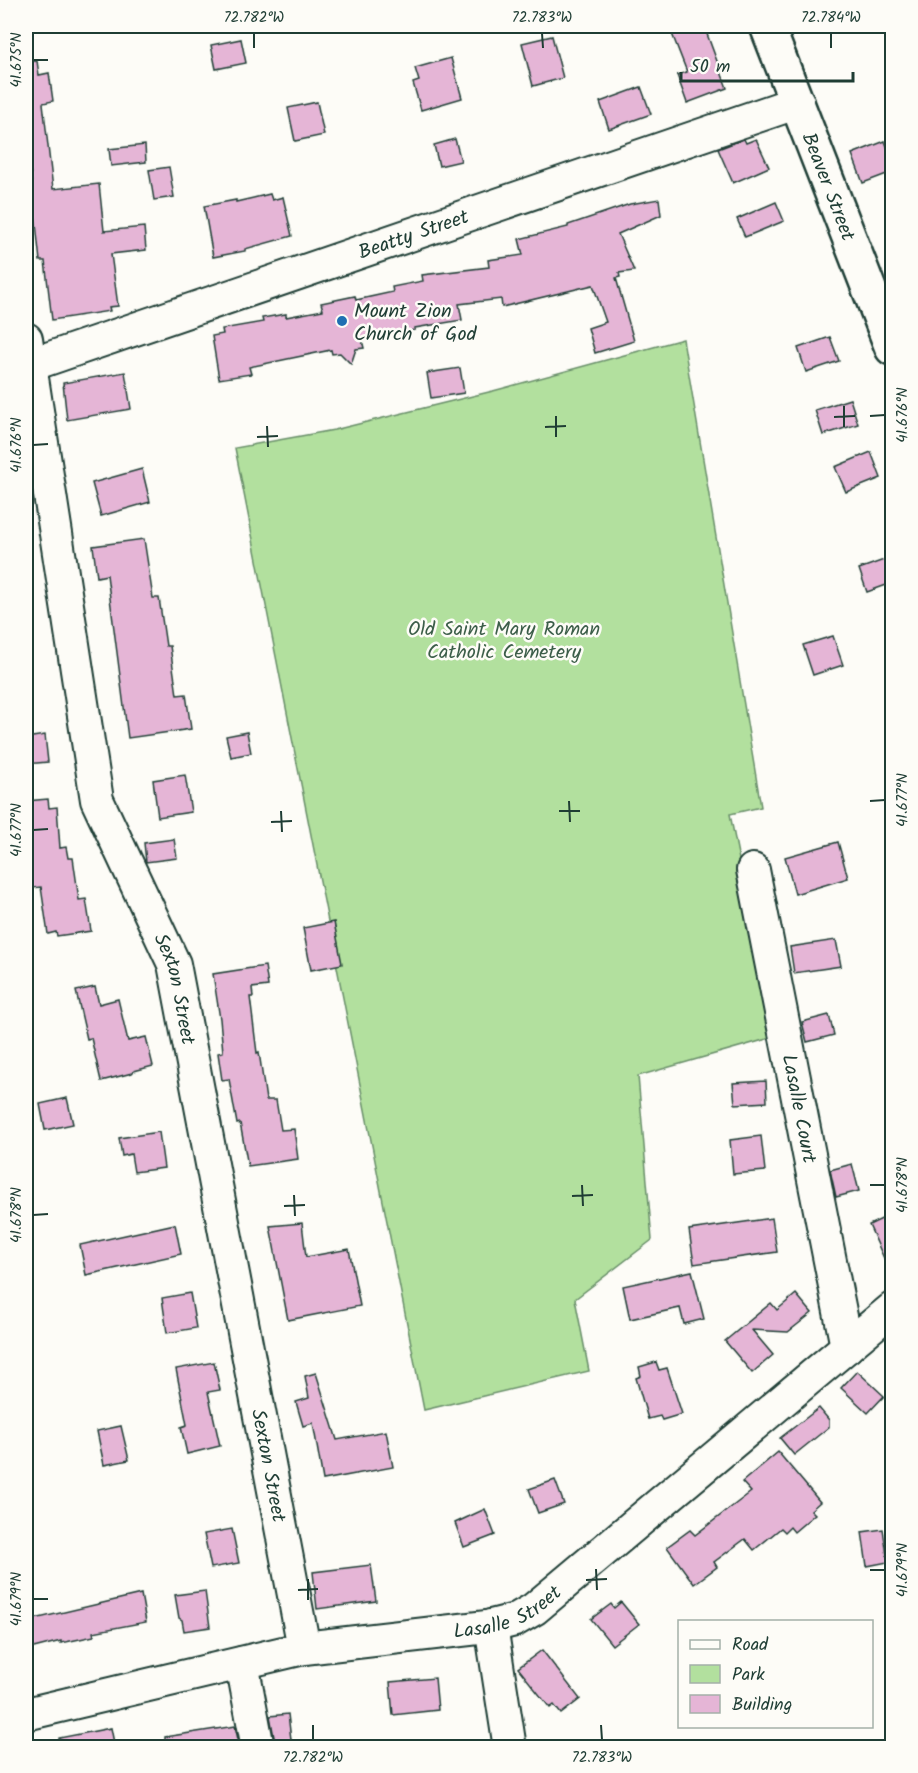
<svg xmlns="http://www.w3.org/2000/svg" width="918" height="1773" viewBox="0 0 918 1773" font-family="Kalam,sans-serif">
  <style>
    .green { fill: #b2e09e; stroke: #688e69; stroke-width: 1.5 }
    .building { fill: #e5b5d6; stroke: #1f3d34; stroke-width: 1.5 }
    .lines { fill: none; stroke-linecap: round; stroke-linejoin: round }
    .minor-casing { stroke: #1f3d34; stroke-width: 36 }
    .major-casing { stroke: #1f3d34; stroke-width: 38 }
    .minor { stroke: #fdfcf7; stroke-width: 32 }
    .major { stroke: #fdfcf7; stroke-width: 33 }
    .ticks { fill: none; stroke: #1f3d34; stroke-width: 2 }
    .poi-dot { fill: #1f6fb2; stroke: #fdfcf7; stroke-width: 2 }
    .labels { text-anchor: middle; stroke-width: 5; stroke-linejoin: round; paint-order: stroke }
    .street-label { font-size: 20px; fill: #1f3d34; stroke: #fdfcf7 }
    .poi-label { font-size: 20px; fill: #1f3d34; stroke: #fdfcf7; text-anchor: start }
    .park-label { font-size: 20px; fill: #3c5e49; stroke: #fdfcf7 }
    .neatline { fill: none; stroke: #1f3d34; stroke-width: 2 }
    .ticks-label { font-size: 15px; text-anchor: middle; fill: #1f3d34 }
  </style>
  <rect width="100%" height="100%" fill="#fdfcf7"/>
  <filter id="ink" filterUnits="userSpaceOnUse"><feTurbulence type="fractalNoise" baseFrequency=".0167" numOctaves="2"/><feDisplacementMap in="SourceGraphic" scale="12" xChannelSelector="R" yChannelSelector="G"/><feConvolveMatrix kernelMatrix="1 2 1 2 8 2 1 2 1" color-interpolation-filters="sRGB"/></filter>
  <g filter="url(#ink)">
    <!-- green -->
    <polygon class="green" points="683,339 761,807 730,814 774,1037 638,1076 652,1240 575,1299 589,1371 424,1410 235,448 334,430 493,391"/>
    <!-- building -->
    <g class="building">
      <polygon points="669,26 704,26 727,88 687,103 677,75 687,72"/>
      <polygon points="552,36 563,78 533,86 522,43"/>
      <polygon points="241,39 246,63 216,69 211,45"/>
      <polygon points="451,58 462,98 421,110 413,83 419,81 415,68"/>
      <polygon points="37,61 39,75 49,73 53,101 43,103 53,189 99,184 104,231 144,227 146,250 111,254 118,306 109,307 110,311 52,320 45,261 40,261 30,168 26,169 26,62"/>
      <polygon points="641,87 651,114 609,129 600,102"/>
      <polygon points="317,102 324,135 295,141 288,108"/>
      <polygon points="455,139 461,161 439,166 434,145"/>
      <polygon points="744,139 746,143 756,139 769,167 733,183 718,149"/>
      <polygon points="885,141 892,160 892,172 863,183 852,154"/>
      <polygon points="145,145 146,162 111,166 109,149"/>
      <polygon points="169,167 174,197 154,200 149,170"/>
      <polygon points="270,194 272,200 283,197 292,236 245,249 245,251 213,257 204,206 236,200 236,202"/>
      <polygon points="659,199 661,215 618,234 634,271 619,273 620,277 616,278 634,341 595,353 588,328 606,322 593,285 502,307 501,299 459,304 462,320 415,328 415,330 362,340 364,348 356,349 351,364 340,353 332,354 331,350 249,367 251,374 219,379 212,336 223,334 222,329 263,322 262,318 286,314 286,317 323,310 321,303 355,296 356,300 393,292 392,287 423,281 422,275 489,267 488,260 523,255 519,239 568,227 568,225 630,204"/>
      <polygon points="776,202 784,221 745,237 737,219"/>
      <polygon points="830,337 839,361 806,372 798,348"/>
      <polygon points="460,368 464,393 431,398 427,373"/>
      <polygon points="125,372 131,409 67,420 63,383"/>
      <polygon points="850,399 858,424 823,435 815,410"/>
      <polygon points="871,452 881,478 846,492 835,467"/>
      <polygon points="142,469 150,502 101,516 92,483"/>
      <polygon points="144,539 153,598 159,598 166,646 170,646 177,695 186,694 191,729 128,738 107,575 97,577 93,546"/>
      <polygon points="892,557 892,583 867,592 859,569"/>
      <polygon points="833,636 843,665 813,675 803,645"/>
      <polygon points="247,732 251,753 231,757 226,736"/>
      <polygon points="45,735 48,762 26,764 26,738"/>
      <polygon points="185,775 191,812 158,817 153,780"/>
      <polygon points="48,799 49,808 57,807 60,848 66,847 68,858 73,858 79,900 86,899 91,931 57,936 56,932 48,934 41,887 32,888 30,872 26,873 26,801"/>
      <polygon points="174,839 177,858 146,862 144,843"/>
      <polygon points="838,842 848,878 795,894 785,857"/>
      <polygon points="334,922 342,964 311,970 303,928"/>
      <polygon points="836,940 841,966 794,973 790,947"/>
      <polygon points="265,966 268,986 252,988 253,997 250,997 257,1053 259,1052 266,1100 276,1100 281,1130 294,1129 298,1159 248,1166 240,1123 237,1124 229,1079 222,1080 218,1053 223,1052 220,1019 213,974"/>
      <polygon points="95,987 99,1004 118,999 128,1041 146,1037 153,1066 134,1071 132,1073 101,1081 91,1038 87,1039 76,991"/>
      <polygon points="829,1015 834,1035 807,1042 802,1022"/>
      <polygon points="766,1081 767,1102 735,1104 733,1083"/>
      <polygon points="67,1098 73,1124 45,1130 40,1104"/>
      <polygon points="159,1132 164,1168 134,1172 131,1154 122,1156 119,1138"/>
      <polygon points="761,1136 765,1171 733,1174 730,1140"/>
      <polygon points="852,1164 859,1191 836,1197 830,1170"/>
      <polygon points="892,1214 892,1276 869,1225"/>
      <polygon points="772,1218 777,1252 694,1264 689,1230"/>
      <polygon points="302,1223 306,1257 349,1249 360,1306 288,1320 270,1226"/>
      <polygon points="175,1224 181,1254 86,1275 80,1245"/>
      <polygon points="692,1271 704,1319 684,1324 680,1308 630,1319 623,1286"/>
      <polygon points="190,1293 196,1328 167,1333 162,1298"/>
      <polygon points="796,1294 812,1313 788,1332 752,1330 773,1355 752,1373 725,1341 771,1303 777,1310"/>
      <polygon points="214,1362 220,1390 208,1392 220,1446 187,1454 181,1427 187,1425 176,1369"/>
      <polygon points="656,1362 659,1370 667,1368 682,1414 662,1420 660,1416 648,1419 636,1378 641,1376 639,1367"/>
      <polygon points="857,1371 884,1396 868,1413 841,1388"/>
      <polygon points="316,1373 337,1440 386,1431 393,1467 323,1480 313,1423 303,1426 296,1402 309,1398 305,1376"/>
      <polygon points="819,1408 829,1420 829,1427 794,1455 780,1438"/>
      <polygon points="121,1426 129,1460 104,1465 97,1431"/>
      <polygon points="778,1452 820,1502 811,1510 815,1514 794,1532 790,1527 785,1532 781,1528 754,1550 745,1539 714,1562 717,1567 694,1584 667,1547 690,1530 695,1535 751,1492 742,1482"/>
      <polygon points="555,1480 564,1504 538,1513 529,1489"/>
      <polygon points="485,1509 495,1535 464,1547 455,1523"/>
      <polygon points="232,1529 239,1563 211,1568 204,1534"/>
      <polygon points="883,1529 888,1562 867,1566 862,1532"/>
      <polygon points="371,1565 376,1601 317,1609 313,1572"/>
      <polygon points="205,1591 210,1627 184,1631 182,1620 179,1618 175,1595"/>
      <polygon points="141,1594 146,1622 93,1632 94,1636 61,1643 61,1641 26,1650 26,1621"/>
      <polygon points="621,1602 639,1624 612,1645 591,1619 611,1604 614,1608"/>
      <polygon points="542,1650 580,1699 561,1714 554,1705 550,1708 518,1668"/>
      <polygon points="435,1678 438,1710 393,1715 390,1682"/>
      <polygon points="288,1714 292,1748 276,1748 270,1716"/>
      <polygon points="235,1726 240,1748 165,1748 165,1737"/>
      <polygon points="111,1728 115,1748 59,1748 59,1738"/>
    </g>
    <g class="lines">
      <!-- minor casing -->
      <g class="minor-casing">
        <g id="minor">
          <path id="s1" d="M26,339L97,800L174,964L304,1648"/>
          <path id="s2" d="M30,365L798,102"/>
          <path id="s3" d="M753,870L847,1347"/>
          <polyline points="491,1626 510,1748"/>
          <polyline points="242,1663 258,1748"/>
          <path id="s4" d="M26,1714L304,1648L487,1627L515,1620L534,1609L892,1309"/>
        </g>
      </g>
      <!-- major casing -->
      <g class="major-casing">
        <g id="major">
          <path id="s5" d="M767,26L892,348"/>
        </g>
      </g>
      <!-- minor -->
      <use href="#minor" class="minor"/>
      <!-- major -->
      <use href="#major" class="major"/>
    </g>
  </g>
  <!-- ticks -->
  <path class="ticks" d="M254,33V48M542,33L543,48M831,33V48M33,60H48M844,406V427M556,416V437M870,416L885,415M834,417L855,416M267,426L268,447M545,427L566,426M257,437L278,436M33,445L48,444M569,801L570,822M870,801L885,800M281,811L282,832M559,811H580M271,822L292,821M33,830L48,829M582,1185L583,1206M870,1185H885M294,1195L295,1216M572,1196L593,1195M284,1206L305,1205M33,1215L48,1214M596,1569L597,1590M870,1570H885M308,1579V1600M586,1580L607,1579M298,1590L318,1589M33,1599H48M313,1725V1740M601,1725L602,1740"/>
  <!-- markers -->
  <circle class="poi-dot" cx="342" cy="321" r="6"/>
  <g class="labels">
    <!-- street labels -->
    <g class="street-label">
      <text dy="7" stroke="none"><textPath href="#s5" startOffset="172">Beaver Street</textPath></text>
      <text dy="7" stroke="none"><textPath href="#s2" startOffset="405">Beatty Street</textPath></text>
      <text dy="7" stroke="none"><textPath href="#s1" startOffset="672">Sexton Street</textPath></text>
      <text dy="7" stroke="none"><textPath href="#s3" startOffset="243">Lasalle Court</textPath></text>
      <text dy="7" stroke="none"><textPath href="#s1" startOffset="1158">Sexton Street</textPath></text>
      <text dy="7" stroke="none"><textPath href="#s4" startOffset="494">Lasalle Street</textPath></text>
    </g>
    <!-- poi labels -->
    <g class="poi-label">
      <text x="354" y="317">Mount Zion<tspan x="354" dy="23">Church of God</tspan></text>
    </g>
    <!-- park labels -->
    <g class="park-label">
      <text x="504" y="635">Old Saint Mary Roman<tspan x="504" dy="23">Catholic Cemetery</tspan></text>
    </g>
  </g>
  <!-- margin -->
  <rect width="918" height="1773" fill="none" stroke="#fdfcf7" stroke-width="66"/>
  <!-- legend -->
  <rect x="678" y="1620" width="195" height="108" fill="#fdfcf7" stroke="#a4b0a9" stroke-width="1.5"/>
  <rect x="690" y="1640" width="30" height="9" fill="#fdfcf7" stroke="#a4b0a9" stroke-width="1.5"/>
  <text x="732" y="1650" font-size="18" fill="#1f3d34">Road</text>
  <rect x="690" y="1665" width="30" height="18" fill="#b2e09e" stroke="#a4b0a9" stroke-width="1.5"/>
  <text x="732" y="1680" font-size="18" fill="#1f3d34">Park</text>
  <rect x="690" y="1695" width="30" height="18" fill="#e5b5d6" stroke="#a4b0a9" stroke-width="1.5"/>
  <text x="732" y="1710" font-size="18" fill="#1f3d34">Building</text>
  <!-- scale -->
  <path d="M681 72v9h172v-9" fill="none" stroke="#1f3d34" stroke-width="3"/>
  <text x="690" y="72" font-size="18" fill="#1f3d34" stroke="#fdfcf7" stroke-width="4.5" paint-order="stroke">50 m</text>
  <rect x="33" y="33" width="852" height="1707" class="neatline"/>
  <g class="ticks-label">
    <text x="254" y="22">72.782°W</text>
    <text x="542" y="22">72.783°W</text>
    <text x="831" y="22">72.784°W</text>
    <text transform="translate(16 60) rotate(-90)" y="5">41.675°N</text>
    <text transform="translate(902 415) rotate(-90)" y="5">41.676°N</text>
    <text transform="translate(16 445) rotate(-90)" y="5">41.676°N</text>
    <text transform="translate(902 800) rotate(-90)" y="5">41.677°N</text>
    <text transform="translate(16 830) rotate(-90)" y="5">41.677°N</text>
    <text transform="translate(902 1185) rotate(-90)" y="5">41.678°N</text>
    <text transform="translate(16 1215) rotate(-90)" y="5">41.678°N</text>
    <text transform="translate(902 1570) rotate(-90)" y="5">41.679°N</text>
    <text transform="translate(16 1599) rotate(-90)" y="5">41.679°N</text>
    <text x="313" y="1762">72.782°W</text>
    <text x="602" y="1762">72.783°W</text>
  </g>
</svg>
